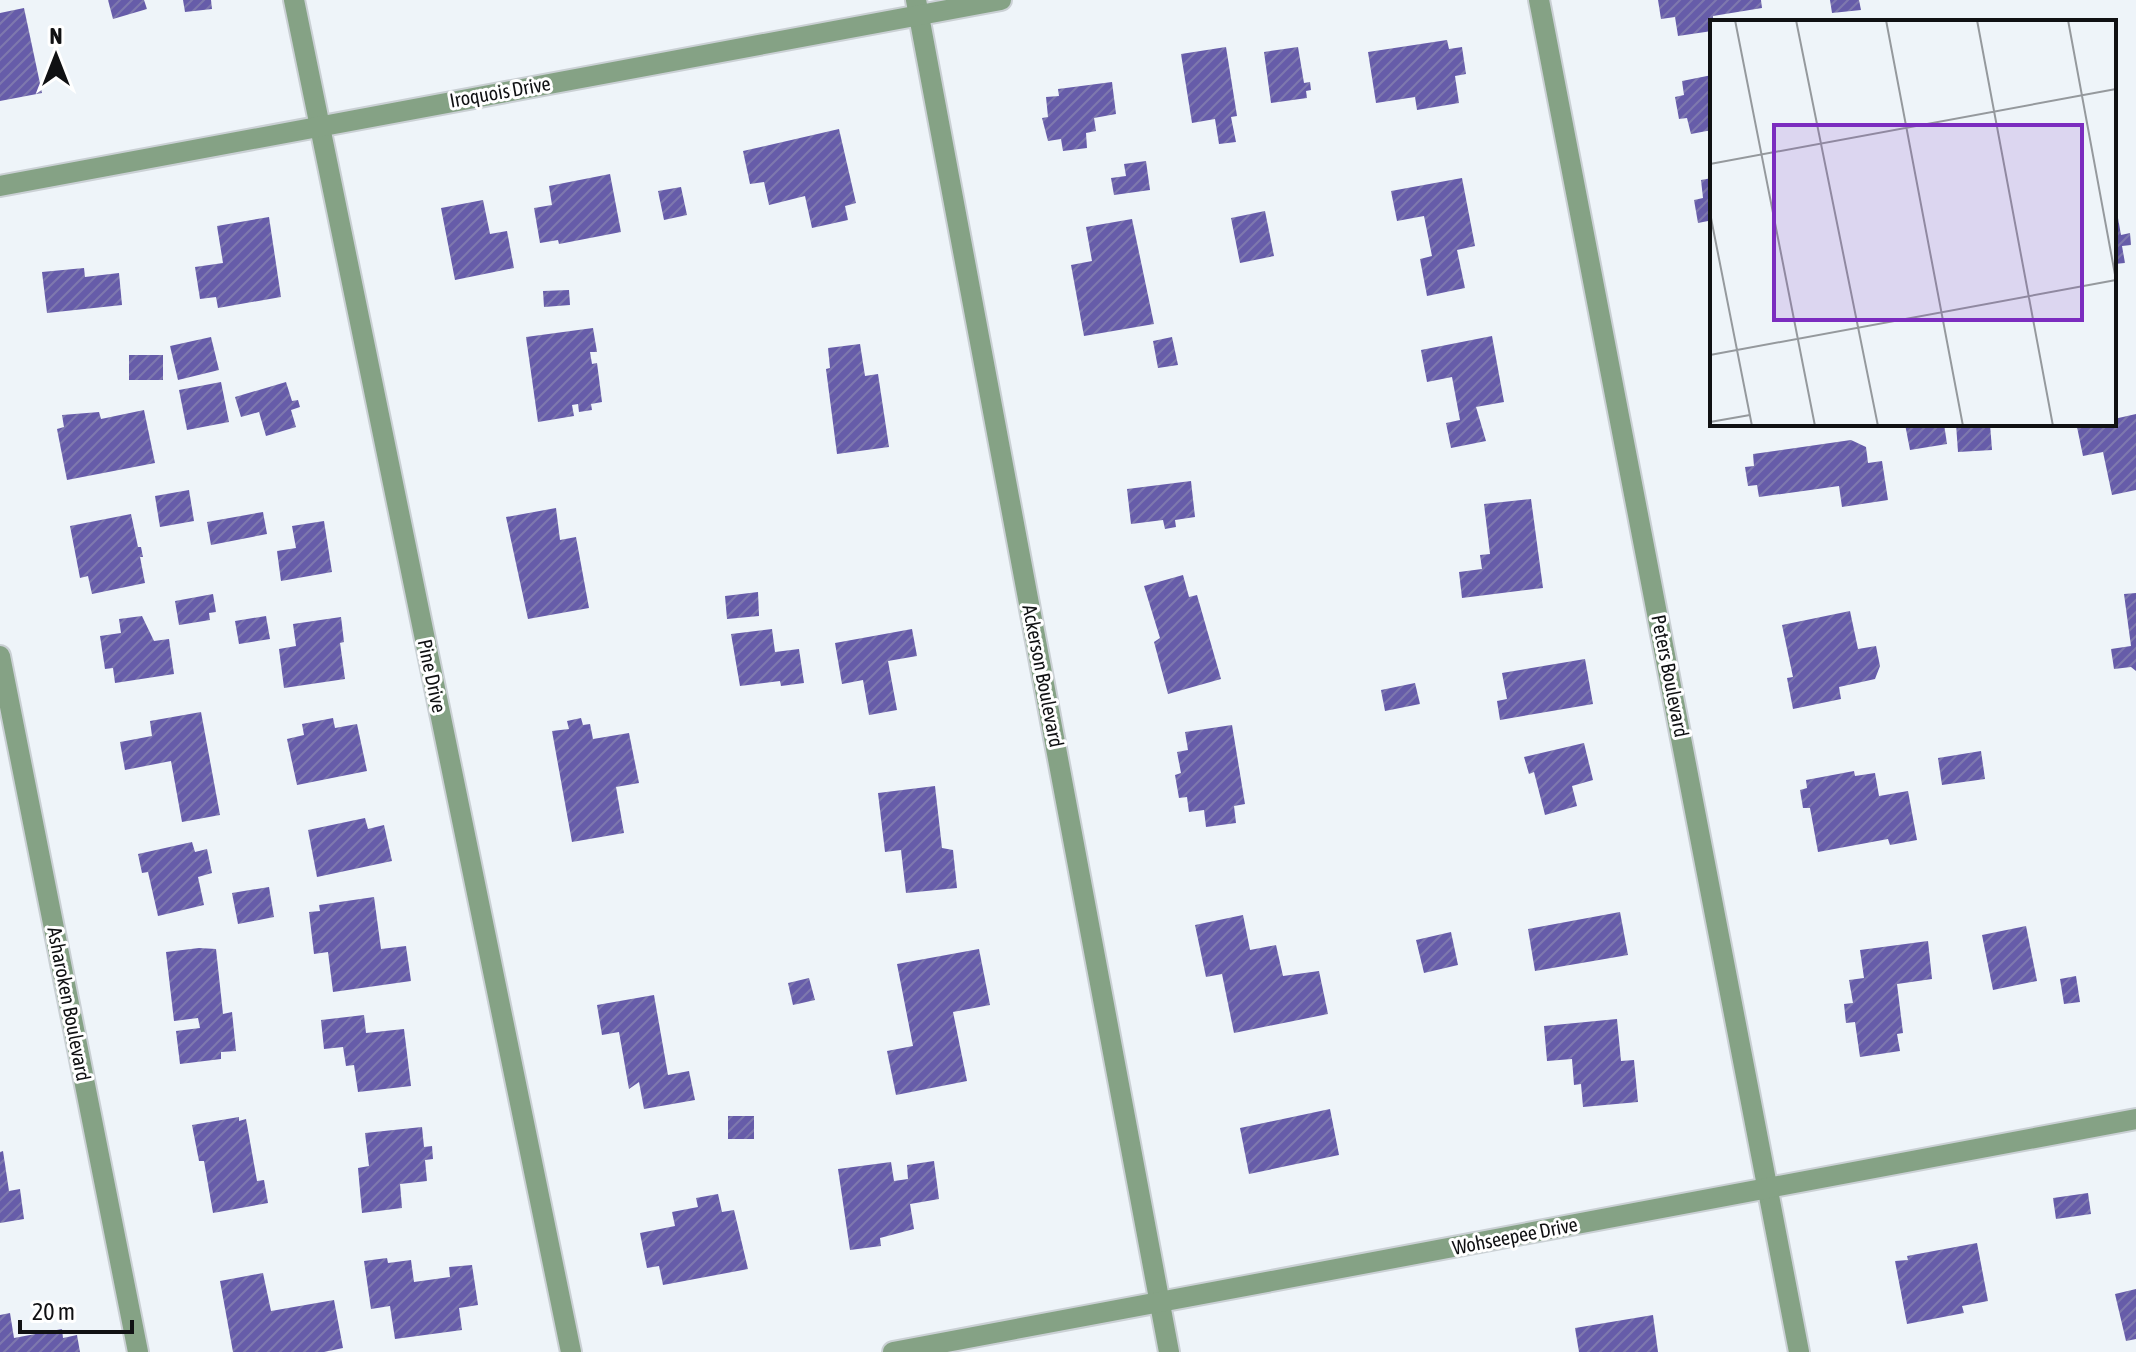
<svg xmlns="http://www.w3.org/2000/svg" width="2136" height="1352" viewBox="0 0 2136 1352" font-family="'Asap Condensed',sans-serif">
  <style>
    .building { fill: url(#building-hatch) }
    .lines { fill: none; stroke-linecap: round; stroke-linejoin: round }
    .minor-casing { stroke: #cad0d4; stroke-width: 24 }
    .minor { stroke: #85a285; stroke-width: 20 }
    .labels { text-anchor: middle; stroke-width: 6; stroke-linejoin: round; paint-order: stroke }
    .street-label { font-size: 20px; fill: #101113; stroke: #fff }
    .inset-road { fill: none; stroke: #95999d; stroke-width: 2 }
    .view { fill: #7b2cbf; fill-opacity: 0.15; stroke: #7b2cbf; stroke-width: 4 }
    .inset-edge { fill: none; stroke: #101113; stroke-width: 4 }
  </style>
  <defs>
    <pattern id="building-hatch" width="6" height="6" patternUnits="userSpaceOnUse" patternTransform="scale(2)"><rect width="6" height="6" fill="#665ca9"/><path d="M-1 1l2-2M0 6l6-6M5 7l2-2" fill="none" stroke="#7e78ae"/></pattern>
  </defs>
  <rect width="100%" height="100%" fill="#eef4f9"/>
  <!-- building -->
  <g class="building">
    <polygon points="108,0 144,0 147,9 113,19"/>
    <polygon points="183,0 211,0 212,9 185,12"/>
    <polygon points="1658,0 1761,0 1762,8 1713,16 1712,31 1678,36 1675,17 1661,19"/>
    <polygon points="1830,0 1859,0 1861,10 1832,13"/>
    <polygon points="24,8 42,93 0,101 0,13"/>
    <polygon points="1447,40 1449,49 1462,47 1466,74 1455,76 1459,103 1417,110 1415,97 1376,103 1368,52"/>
    <polygon points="1226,47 1237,116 1231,117 1236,142 1219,144 1215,119 1192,123 1181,54"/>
    <polygon points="1298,47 1304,83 1310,82 1311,90 1306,91 1307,98 1271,103 1264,52"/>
    <polygon points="1712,75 1712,130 1691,134 1687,118 1679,119 1675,97 1684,95 1682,81"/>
    <polygon points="1112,82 1116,114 1094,118 1096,131 1086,133 1087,148 1063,151 1061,139 1048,141 1042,118 1048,117 1046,97 1059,96 1058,89"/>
    <polygon points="839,129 856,203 845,206 848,220 812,228 805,196 769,205 764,182 750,184 743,151"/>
    <polygon points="1146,161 1150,190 1114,195 1111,178 1126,176 1124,164"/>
    <polygon points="610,174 621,232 559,244 558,240 540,243 534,208 552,205 549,186"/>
    <polygon points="1462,178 1475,246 1457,250 1465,288 1427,296 1420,259 1432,256 1424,216 1397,221 1391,191"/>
    <polygon points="1712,178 1712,234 1710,234 1708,221 1698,223 1694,200 1703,198 1701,180"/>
    <polygon points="681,187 687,215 664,220 658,191"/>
    <polygon points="483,200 490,234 507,231 514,268 455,280 441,208"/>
    <polygon points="1265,211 1274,256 1240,263 1231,218"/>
    <polygon points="269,217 281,297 218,308 216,297 200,299 195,267 223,263 217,226"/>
    <polygon points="2114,218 2118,218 2121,235 2130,233 2131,245 2122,246 2125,263 2114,264"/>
    <polygon points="1132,219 1154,324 1084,336 1071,265 1092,261 1086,227"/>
    <polygon points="84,268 85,277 119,273 122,305 47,313 42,272"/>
    <polygon points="569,290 570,305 544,307 543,291"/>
    <polygon points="593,328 597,352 590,352 592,364 597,363 602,402 591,404 592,410 579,412 578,404 572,405 574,416 538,422 526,337"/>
    <polygon points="1492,336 1504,402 1476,407 1486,441 1451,448 1446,423 1460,420 1452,377 1427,382 1421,350"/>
    <polygon points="211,337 219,370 178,380 170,346"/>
    <polygon points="1172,337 1178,365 1158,368 1153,341"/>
    <polygon points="860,344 865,376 878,374 889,447 837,454 826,369 830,368 828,348"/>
    <rect x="129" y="355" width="34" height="25"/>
    <polygon points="221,382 229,422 187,430 179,390"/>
    <polygon points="286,382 292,401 298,400 300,407 291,410 296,427 266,436 259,412 241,417 235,397"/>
    <polygon points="144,410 155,463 67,480 57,429 64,427 62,415 99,412 101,419"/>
    <polygon points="2136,414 2136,490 2112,495 2103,452 2083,456 2077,427 2114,424 2114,419"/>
    <polygon points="1905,424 1944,424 1947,444 1910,450"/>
    <polygon points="1956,424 1990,424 1992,450 1958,452"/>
    <polygon points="1851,440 1866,447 1868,463 1882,461 1888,500 1842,507 1839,486 1759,497 1757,485 1748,486 1745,467 1754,466 1753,454"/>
    <polygon points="1191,481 1195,517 1175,520 1176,527 1165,529 1163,520 1131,524 1127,489"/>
    <polygon points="189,490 194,521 160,527 155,496"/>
    <polygon points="1531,499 1543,588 1462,598 1459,572 1482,569 1480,555 1490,554 1484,504"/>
    <polygon points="556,508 560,540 576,537 589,608 528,619 506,517"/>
    <polygon points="263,512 267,534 211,545 207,522"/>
    <polygon points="131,514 138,547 141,547 143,557 140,557 145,583 92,594 88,576 80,578 70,526"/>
    <polygon points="324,521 332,572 281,581 277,551 296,548 292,526"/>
    <polygon points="1183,575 1189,597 1197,595 1221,679 1168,694 1154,642 1160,638 1144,586"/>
    <polygon points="758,592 759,616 727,619 725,596"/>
    <polygon points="2136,593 2136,671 2131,667 2114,669 2111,649 2131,646 2124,594"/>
    <polygon points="213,594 216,612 209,613 210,620 179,625 175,601"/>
    <polygon points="1850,611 1858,649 1876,646 1880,666 1875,679 1839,687 1841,699 1793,709 1787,678 1793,677 1782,625"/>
    <polygon points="142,616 154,641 169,639 174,674 115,683 113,668 105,669 100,636 121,633 119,619"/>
    <polygon points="266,616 270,639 239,644 235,621"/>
    <polygon points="341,617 344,642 340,643 345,679 284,688 279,649 296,646 293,624"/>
    <polygon points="772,629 775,652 799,649 804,683 781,686 780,681 740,686 731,634"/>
    <polygon points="912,629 917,656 888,661 897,710 869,715 863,680 842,684 835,643"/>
    <polygon points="1585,659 1593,704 1500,720 1497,701 1507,699 1502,673"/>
    <polygon points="1415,683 1420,704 1385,711 1381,690"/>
    <polygon points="201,712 220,815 182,822 171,761 125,770 120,742 152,736 150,721"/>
    <polygon points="333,718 335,728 357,724 367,771 297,785 287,739 304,735 302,724"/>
    <polygon points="581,718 583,725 590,724 593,739 629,733 639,783 616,787 624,833 572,842 552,731 569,729 567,721"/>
    <polygon points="1232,725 1245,804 1234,806 1236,823 1206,827 1204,810 1189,812 1187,797 1179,798 1175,775 1181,773 1177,752 1188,750 1185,732"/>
    <polygon points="1584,743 1593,780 1572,786 1577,806 1545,815 1534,772 1529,774 1524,757"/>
    <polygon points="1981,751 1985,779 1942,785 1938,758"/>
    <polygon points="1854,771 1855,776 1875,773 1879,796 1908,791 1917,840 1890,845 1888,839 1818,852 1810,808 1803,808 1800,790 1807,788 1806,780"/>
    <polygon points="935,786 942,848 953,850 957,888 906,893 901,850 885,852 878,793"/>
    <polygon points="365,818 368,829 384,825 392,861 317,877 308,830"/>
    <polygon points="192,842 195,852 207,849 212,873 198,877 204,905 158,916 148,872 142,873 138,854"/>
    <polygon points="269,887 274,917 238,924 232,893"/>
    <polygon points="374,897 381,949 406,946 411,981 333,992 328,952 314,954 309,912 320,911 319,905"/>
    <polygon points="1620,912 1628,955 1535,971 1528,929"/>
    <polygon points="1243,915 1250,950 1276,945 1283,976 1319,971 1328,1014 1234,1033 1222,974 1206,977 1195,925"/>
    <polygon points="2026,926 2037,981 1993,990 1982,935"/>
    <polygon points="1451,932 1458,965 1424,973 1416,940"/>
    <polygon points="1928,941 1932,979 1897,984 1903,1033 1897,1034 1900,1051 1860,1057 1855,1022 1846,1023 1844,1004 1853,1003 1849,980 1864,978 1860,950"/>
    <polygon points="199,948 216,949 223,1014 232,1012 236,1051 221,1052 221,1059 180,1064 176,1031 200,1028 198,1018 174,1021 166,952"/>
    <polygon points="979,949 990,1005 953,1012 967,1081 896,1095 887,1051 913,1046 897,964"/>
    <polygon points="2076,976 2080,1002 2064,1004 2060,979"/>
    <polygon points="809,978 815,1000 793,1005 788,983"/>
    <polygon points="654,995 668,1075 689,1071 695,1100 644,1109 639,1082 629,1089 619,1032 602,1035 597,1005"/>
    <polygon points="364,1015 366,1033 404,1029 411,1086 358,1092 354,1065 346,1066 343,1047 324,1049 321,1020"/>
    <polygon points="1617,1019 1621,1061 1634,1060 1638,1102 1583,1107 1581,1084 1574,1085 1572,1059 1547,1061 1544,1026"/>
    <polygon points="1330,1109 1339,1155 1249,1174 1240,1128"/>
    <rect x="728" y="1116" width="26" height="23"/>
    <polygon points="239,1117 239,1121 246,1119 257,1181 264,1180 268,1203 213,1213 204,1161 199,1161 192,1125"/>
    <polygon points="422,1127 424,1147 432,1146 433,1159 425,1160 427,1181 400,1184 402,1208 362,1213 358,1168 369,1166 365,1133"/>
    <polygon points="3,1151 9,1191 20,1189 24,1219 0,1223 0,1152"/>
    <polygon points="934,1161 939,1199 910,1204 914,1229 880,1238 881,1246 850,1250 838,1169 891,1162 894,1181 908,1179 907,1165"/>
    <polygon points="2088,1193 2091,1214 2056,1219 2053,1198"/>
    <polygon points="718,1194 722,1212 734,1210 748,1269 663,1285 659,1266 647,1268 640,1233 675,1226 672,1212 698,1207 696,1198"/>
    <polygon points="1977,1243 1988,1301 1962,1306 1964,1313 1907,1324 1895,1261 1908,1260 1907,1256"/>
    <polygon points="387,1258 388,1263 411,1260 414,1282 450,1277 449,1267 472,1265 478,1305 459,1308 462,1330 395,1339 390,1306 371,1309 364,1261"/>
    <polygon points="263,1273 271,1311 334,1300 343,1348 324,1352 233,1352 220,1281"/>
    <polygon points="2136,1289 2136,1339 2126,1341 2115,1294"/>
    <polygon points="10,1313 14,1338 62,1329 63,1338 77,1335 80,1352 0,1352 0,1315"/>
    <polygon points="1653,1315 1658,1352 1579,1352 1575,1328"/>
  </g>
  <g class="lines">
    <!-- minor casing -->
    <g class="minor-casing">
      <g id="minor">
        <polyline points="294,0 571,1352"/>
        <polyline points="916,0 1169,1352"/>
        <polyline points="1539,0 1799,1352"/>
        <polyline points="0,186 1001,0"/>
        <polyline points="0,656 138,1352"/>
        <polyline points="893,1352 2136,1119"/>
      </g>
    </g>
    <!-- minor -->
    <use href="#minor" class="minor"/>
  </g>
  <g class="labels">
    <!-- street labels -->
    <g class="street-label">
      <text transform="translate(500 92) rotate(-10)" y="7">Iroquois Drive</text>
      <text transform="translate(432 676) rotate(78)" y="7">Pine Drive</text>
      <text transform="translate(1043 676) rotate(79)" y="7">Ackerson Boulevard</text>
      <text transform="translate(1670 676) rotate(79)" y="7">Peters Boulevard</text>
      <text transform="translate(69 1004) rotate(79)" y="7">Asharoken Boulevard</text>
      <text transform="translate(1515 1236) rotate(-11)" y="7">Wohseepee Drive</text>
    </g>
  </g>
  <!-- overview -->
  <g transform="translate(1710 20)">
    <rect width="406" height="406" fill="#eef4f9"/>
    <path class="inset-road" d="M25,0L105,406M86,0L168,406M176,0L253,406M267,0L343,406M358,0L406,260M0,144L406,69M0,193L42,406M0,335L406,260M0,402L40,395"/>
    <path class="view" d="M64,105H372V300H64Z"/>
    <rect width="406" height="406" class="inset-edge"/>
  </g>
  <!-- north arrow -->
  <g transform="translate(56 56)" stroke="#ffffff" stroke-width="6" paint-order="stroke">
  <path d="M0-6L14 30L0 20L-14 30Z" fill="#101113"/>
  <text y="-12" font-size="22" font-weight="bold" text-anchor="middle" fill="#101113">N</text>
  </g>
  <!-- scale -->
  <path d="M20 1320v12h112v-12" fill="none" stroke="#101113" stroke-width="4"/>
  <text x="32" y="1320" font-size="24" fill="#101113" stroke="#ffffff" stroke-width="6" paint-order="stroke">20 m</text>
</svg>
